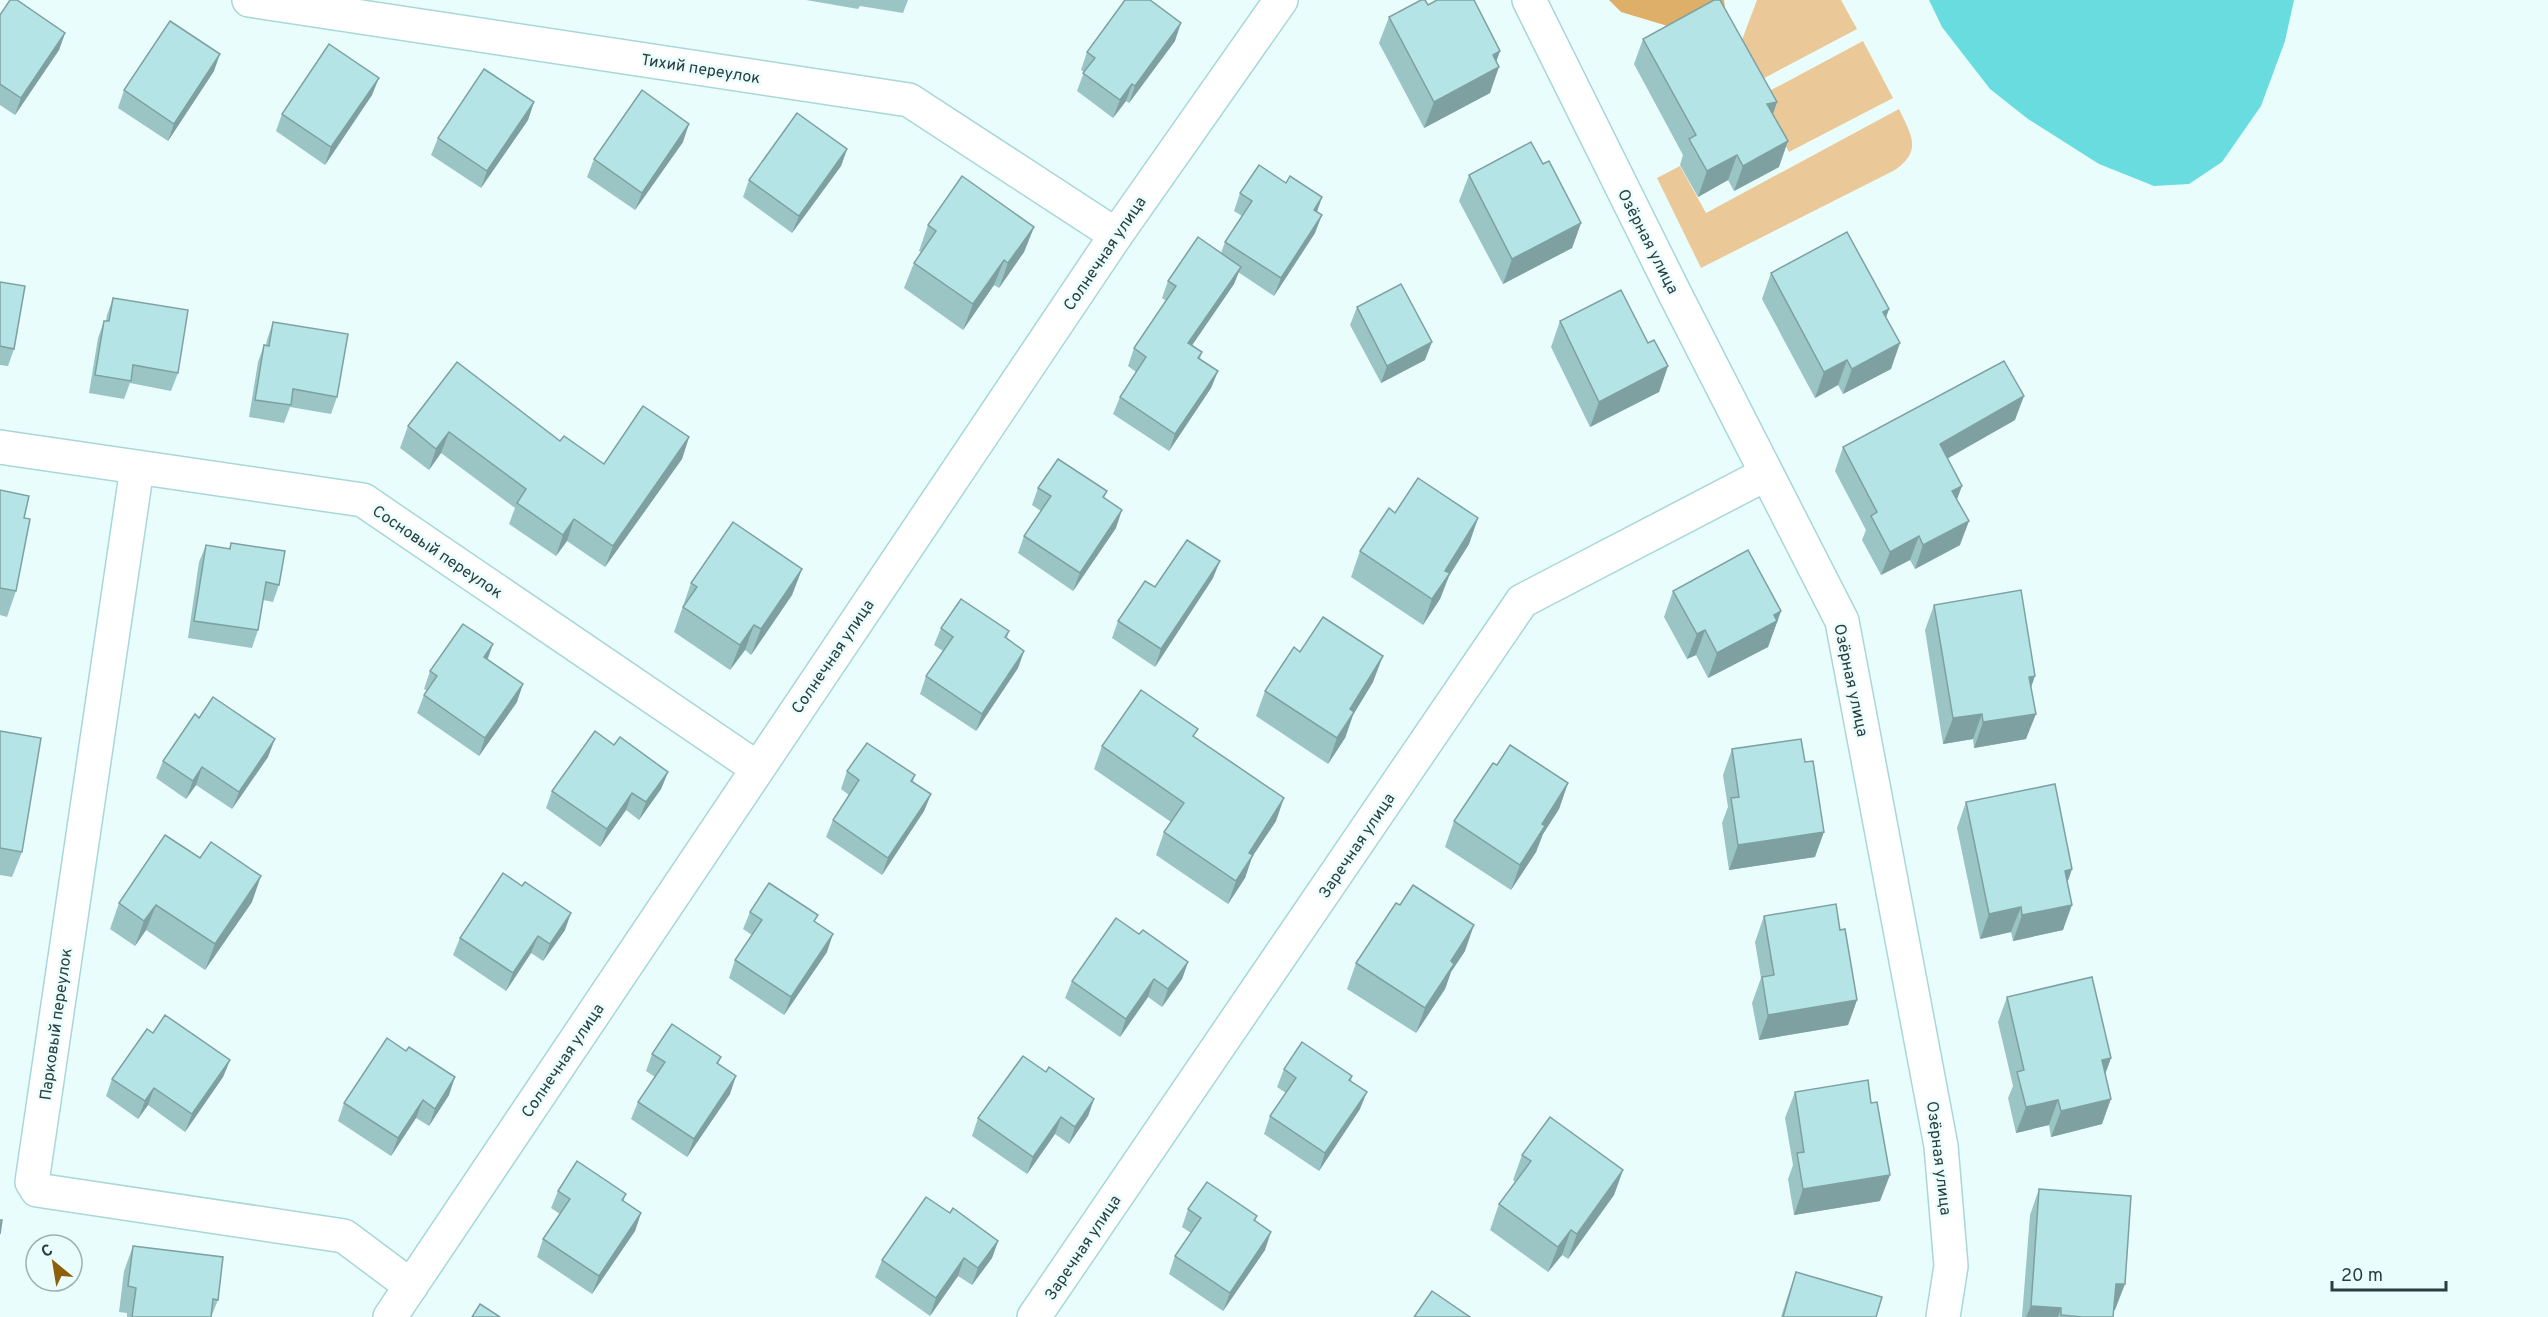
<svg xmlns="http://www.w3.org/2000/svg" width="2548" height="1317" viewBox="0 0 2548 1317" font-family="Overpass,sans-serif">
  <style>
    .green { fill: #ebc897 }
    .forest { fill: #deaf68 }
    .water { fill: #69dcdf }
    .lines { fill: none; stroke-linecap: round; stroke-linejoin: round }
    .minor-casing { stroke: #a8d7d8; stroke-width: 36 }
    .minor { stroke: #fff; stroke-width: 33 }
    .wall { fill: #9bc4c5 }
    .shaded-wall { fill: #7ea0a0 }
    .building { fill: #b4e4e5; stroke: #7ea0a0; stroke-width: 1.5 }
    .labels { text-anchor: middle; stroke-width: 5; stroke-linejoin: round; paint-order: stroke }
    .street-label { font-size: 16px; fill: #2b3e3f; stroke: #eafdfd }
  </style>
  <rect width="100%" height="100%" fill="#eafdfd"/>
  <!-- green -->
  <g class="green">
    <polygon points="1757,0 1841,0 1857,29 1753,84 1737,53"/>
    <polygon points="1863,41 1893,98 1789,152 1760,96"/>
    <path d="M1899,109C1911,135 1923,150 1895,170L1701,268L1657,178L1680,166L1706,213Z"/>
  </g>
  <!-- forest -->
  <polygon class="forest" points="1609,0 1724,0 1726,16 1681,30 1621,12"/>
  <!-- water -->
  <polygon class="water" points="1929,0 2294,0 2285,41 2261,106 2222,162 2189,184 2154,186 2099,164 2028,119 1990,89 1942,27"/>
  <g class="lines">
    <!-- minor casing -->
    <g class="minor-casing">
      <g id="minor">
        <polyline points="249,0 909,100 1116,235"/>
        <polyline points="1529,0 1675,294 1842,621 1941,1146 1951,1266 1943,1317"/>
        <polyline points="0,447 363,500 757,768"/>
        <polyline points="137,468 32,1182 37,1190 344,1236 411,1286"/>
        <polyline points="390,1317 1116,235 1281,0"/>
        <polyline points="1034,1317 1522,601 1766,474"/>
      </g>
    </g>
    <!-- minor -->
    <use href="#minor" class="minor"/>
  </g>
  <!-- wall -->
  <g class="wall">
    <polygon points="806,0 908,0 903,13 860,6 858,9"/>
    <polygon points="1428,5 1500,51 1496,62 1490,93 1424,128 1379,43 1389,17"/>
    <polygon points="0,15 65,33 59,50 15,115 0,105"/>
    <polygon points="1643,39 1777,102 1773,114 1779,167 1734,191 1728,180 1698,197 1680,165 1683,155 1634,64"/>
    <polygon points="1175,41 1129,103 1126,101 1113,118 1077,91 1084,72 1081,70 1087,52"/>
    <polygon points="214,71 168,141 118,108 124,90"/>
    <polygon points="372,95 325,165 276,131 282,114"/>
    <polygon points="534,102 528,120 481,188 431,155 438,138"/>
    <polygon points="683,142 635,210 587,177 594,159"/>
    <polygon points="847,149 841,166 792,233 743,197 749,180"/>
    <polygon points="1469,175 1581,223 1572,248 1503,284 1459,201"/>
    <polygon points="1286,183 1322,197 1317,212 1315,233 1274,296 1238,272 1234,284 1192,345 1202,352 1200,359 1218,371 1211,388 1169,451 1113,414 1120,397 1136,372 1128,366 1134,348 1166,301 1162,298 1168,281 1221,253 1225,242 1242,216 1234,211 1240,193"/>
    <polygon points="928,225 1034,227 1024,252 999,288 994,285 963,330 904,288 914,263 921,252 919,251"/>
    <polygon points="1771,273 1889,309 1886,317 1891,369 1843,394 1838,385 1815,398 1762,299"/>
    <polygon points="0,282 14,349 8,366 0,365"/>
    <polygon points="113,298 178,373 171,391 130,383 124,399 89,393 98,338 104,321 106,321 107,315"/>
    <polygon points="1357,307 1425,360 1381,383 1350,325"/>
    <polygon points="1560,321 1648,343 1668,366 1659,392 1590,427 1551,347"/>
    <polygon points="273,322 337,397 331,414 290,407 284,423 249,417 258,362 264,345 266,345 267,340"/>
    <polygon points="2015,420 1947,458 1957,499 1960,545 1915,569 1910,560 1881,575 1862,540 1866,530 1835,471 1843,447"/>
    <polygon points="408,426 560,441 604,464 689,437 682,459 605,567 567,541 556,556 509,524 515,508 441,453 429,470 400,448"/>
    <polygon points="1038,488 1107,491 1104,498 1116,528 1073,591 1018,553 1024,536 1041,511 1032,505"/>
    <polygon points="0,490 24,518 16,591 7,617 0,615"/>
    <polygon points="1395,513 1478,518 1469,544 1449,576 1440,599 1423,625 1351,577 1360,551"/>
    <polygon points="231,543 279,585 273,602 263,600 258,630 252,648 188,638 199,562 206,545 229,549"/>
    <polygon points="802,569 792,595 751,655 745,650 730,670 674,632 691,583"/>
    <polygon points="1213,578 1155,667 1112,638 1118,621 1155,587"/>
    <polygon points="1673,591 1781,611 1768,647 1708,678 1696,655 1687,659 1664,617"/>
    <polygon points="1934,605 2031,687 2026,739 1974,748 1973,739 1943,744 1925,630"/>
    <polygon points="941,628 1009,631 1007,638 1024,651 1018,668 976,731 920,694 926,676 943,651 934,645"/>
    <polygon points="493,644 488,659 517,702 479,756 417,713 424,695 427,691 424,689 430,671"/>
    <polygon points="1300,652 1373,682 1353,715 1345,738 1328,764 1256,716 1265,691"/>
    <polygon points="199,718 268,757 232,809 196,785 186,799 156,778 163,761"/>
    <polygon points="0,731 22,852 12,877 0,875"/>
    <polygon points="1195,737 1276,821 1252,857 1245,878 1228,904 1156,855 1164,832 1171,822 1094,769 1102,746"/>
    <polygon points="614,745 668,772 661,789 639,820 626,810 600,847 546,808 552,791"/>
    <polygon points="1732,749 1815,857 1729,870 1722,823 1728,807 1723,775"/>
    <polygon points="1497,765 1568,783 1559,809 1543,834 1536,852 1511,890 1445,847 1454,821"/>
    <polygon points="847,771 915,775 913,782 931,794 924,811 882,875 826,837 833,820 849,795 841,789"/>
    <polygon points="1966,802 2072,869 2067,883 2063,930 2013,941 2011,932 1980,939 1957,828"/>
    <polygon points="252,902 205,970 146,930 135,946 110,929 119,903"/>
    <polygon points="1400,905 1465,951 1451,972 1445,989 1416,1033 1347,989 1356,963"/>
    <polygon points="750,912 827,952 784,1015 729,978 735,960 752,935 743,929"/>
    <polygon points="1764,916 1840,930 1857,1000 1848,1025 1759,1040 1752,1003 1761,978 1755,942"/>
    <polygon points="565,930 543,961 531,953 506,991 453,955 460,938"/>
    <polygon points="1139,934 1188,962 1182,979 1162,1007 1148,997 1120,1037 1065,998 1072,981"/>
    <polygon points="2007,997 2111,1058 2105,1073 2102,1124 2051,1137 2049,1125 2016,1133 2008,1098 2013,1086 1998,1022"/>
    <polygon points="153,1033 230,1060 223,1077 185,1132 148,1105 138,1119 106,1096 112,1079"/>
    <polygon points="406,1051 449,1095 429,1126 416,1118 391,1156 338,1121 344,1103"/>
    <polygon points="652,1054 721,1057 718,1064 730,1094 687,1157 631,1119 638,1102 655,1077 646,1071"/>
    <polygon points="1284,1069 1352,1076 1351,1081 1360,1109 1319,1171 1264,1134 1270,1116 1286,1093 1277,1087"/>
    <polygon points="1046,1072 1094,1099 1088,1116 1069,1144 1055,1134 1027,1174 972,1136 978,1118"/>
    <polygon points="1795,1092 1880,1201 1794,1215 1788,1179 1793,1165 1785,1118"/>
    <polygon points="1522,1155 1623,1170 1614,1195 1568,1259 1562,1255 1548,1272 1490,1230 1499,1204 1515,1182 1513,1180"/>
    <polygon points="2039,1189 2115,1310 2114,1310 2113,1317 2022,1317 2030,1215"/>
    <polygon points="558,1191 626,1194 623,1202 641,1213 635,1231 592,1294 537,1257 543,1239 560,1214 551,1208"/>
    <polygon points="1188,1209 1257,1216 1255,1221 1265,1250 1223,1311 1169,1274 1175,1256 1191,1233 1182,1227"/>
    <polygon points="950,1213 998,1241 992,1258 972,1285 958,1276 930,1316 875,1277 882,1260"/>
    <polygon points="133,1246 218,1300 211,1317 127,1317 127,1313 119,1312 124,1271"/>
    <polygon points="1796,1272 1876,1317 1781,1317 1787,1298"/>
  </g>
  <!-- shaded-wall -->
  <g class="shaded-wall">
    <polygon points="1181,23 1175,41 1129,103 1135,86"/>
    <polygon points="65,33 59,50 15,115 21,98"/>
    <polygon points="1500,51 1493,70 1499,67 1490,93 1424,128 1434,102 1493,55"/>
    <polygon points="220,54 214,71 168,141 174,124"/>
    <polygon points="379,78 372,95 325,165 331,147"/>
    <polygon points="1132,84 1126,101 1113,118 1120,100"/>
    <polygon points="534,102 528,120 481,188 487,171"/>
    <polygon points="1777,102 1768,128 1767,104"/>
    <polygon points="689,124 683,142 635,210 642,193"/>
    <polygon points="1788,141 1779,167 1734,191 1743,166"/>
    <polygon points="847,149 841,166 792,233 799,216"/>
    <polygon points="1737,155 1728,180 1698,197 1707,171"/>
    <polygon points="1322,197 1316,214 1314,210"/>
    <polygon points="1322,215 1315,233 1274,296 1281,278"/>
    <polygon points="1581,223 1572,248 1503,284 1512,259"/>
    <polygon points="1034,227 1024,252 999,288 1008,263"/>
    <polygon points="1004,260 994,285 963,330 973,304"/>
    <polygon points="1241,267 1234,284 1182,360 1188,343"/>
    <polygon points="1889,309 1880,334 1883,312"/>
    <polygon points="1432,342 1425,360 1381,383 1387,366"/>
    <polygon points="1900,343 1891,369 1843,394 1852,369"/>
    <polygon points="1847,360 1838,385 1815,398 1824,372"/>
    <polygon points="1668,366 1659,392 1590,427 1599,402"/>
    <polygon points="1218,371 1211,388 1169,451 1175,434"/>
    <polygon points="2024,396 2015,420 1931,468 1940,444"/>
    <polygon points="449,432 441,453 429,470 436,449"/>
    <polygon points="689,437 682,459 605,567 613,546"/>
    <polygon points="1962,486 1953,510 1952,491"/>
    <polygon points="1122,510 1116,528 1073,591 1080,573"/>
    <polygon points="1478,518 1469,544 1449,576 1440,599 1423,625 1432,599 1445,571"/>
    <polygon points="574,519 567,541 556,556 563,535"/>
    <polygon points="1969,521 1960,545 1915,569 1923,545"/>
    <polygon points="1919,536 1910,560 1881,575 1890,552"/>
    <polygon points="1220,561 1213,578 1155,667 1161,649"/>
    <polygon points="802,569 792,595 751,655 761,629"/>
    <polygon points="1781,611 1768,647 1708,678 1717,653"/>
    <polygon points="754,625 745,650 730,670 740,645"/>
    <polygon points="1705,630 1696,655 1687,659 1697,634"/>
    <polygon points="493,644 486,662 484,657"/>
    <polygon points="1024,651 1018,668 976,731 982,714"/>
    <polygon points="1383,656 1373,682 1353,715 1345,738 1328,764 1337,738 1350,709"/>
    <polygon points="2035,676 2026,702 2029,677"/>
    <polygon points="523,684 517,702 479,756 485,738"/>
    <polygon points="1982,714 1973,739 1943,744 1953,718"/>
    <polygon points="2036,714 2026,739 1974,748 1983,722"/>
    <polygon points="275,739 268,757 232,809 239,792"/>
    <polygon points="202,767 196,785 186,799 193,781"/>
    <polygon points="668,772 661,789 639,820 646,802"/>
    <polygon points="1568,783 1559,809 1543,834 1536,852 1511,890 1520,865 1542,824"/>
    <polygon points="632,793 626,810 600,847 607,829"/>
    <polygon points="931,794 924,811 882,875 888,858"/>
    <polygon points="1284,798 1276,821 1252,857 1245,878 1228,904 1236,881 1249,853"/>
    <polygon points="1824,832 1815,857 1729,870 1738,845"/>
    <polygon points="2072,869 2063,895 2065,871"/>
    <polygon points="261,876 252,902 205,970 215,944"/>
    <polygon points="156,905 146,930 135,946 144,921"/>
    <polygon points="2072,905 2063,930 2013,941 2022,915"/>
    <polygon points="2021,907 2011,932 1980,939 1989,914"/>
    <polygon points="571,913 565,930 543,961 550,944"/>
    <polygon points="1474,925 1465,951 1451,972 1445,989 1416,1033 1425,1008 1451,961"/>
    <polygon points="833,934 827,952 784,1015 791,997"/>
    <polygon points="538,936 531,953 506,991 513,973"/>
    <polygon points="1188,962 1182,979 1162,1007 1168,989"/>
    <polygon points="1154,979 1148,997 1120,1037 1126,1019"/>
    <polygon points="1857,1000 1848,1025 1759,1040 1768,1015"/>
    <polygon points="2111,1058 2102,1083 2102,1060"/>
    <polygon points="230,1060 223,1077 185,1132 192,1114"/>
    <polygon points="736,1076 730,1094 687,1157 694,1139"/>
    <polygon points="455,1077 449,1095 429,1126 435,1109"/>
    <polygon points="154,1088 148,1105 138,1119 145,1101"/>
    <polygon points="1367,1092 1360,1109 1319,1171 1325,1153"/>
    <polygon points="1094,1099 1088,1116 1069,1144 1075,1127"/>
    <polygon points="2111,1099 2102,1124 2051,1137 2061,1111"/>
    <polygon points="423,1100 416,1118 391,1156 398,1138"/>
    <polygon points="2058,1100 2049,1125 2016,1133 2026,1107"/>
    <polygon points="1061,1117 1055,1134 1027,1174 1033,1157"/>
    <polygon points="1623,1170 1614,1195 1568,1259 1577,1234"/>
    <polygon points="1890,1175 1880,1201 1794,1215 1803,1189"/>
    <polygon points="641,1213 635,1231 592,1294 599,1276"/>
    <polygon points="1571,1230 1562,1255 1548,1272 1558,1247"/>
    <polygon points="1271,1232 1265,1250 1223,1311 1230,1293"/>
    <polygon points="998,1241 992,1258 972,1285 978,1268"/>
    <polygon points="964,1258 958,1276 930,1316 936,1298"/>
    <polygon points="2116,1284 2125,1284 2115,1310 2106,1309"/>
    <polygon points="2031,1306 2061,1308 2058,1317 2026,1317"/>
  </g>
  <!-- building -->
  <g class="building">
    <polygon points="10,0 17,0 65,33 21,98 0,84 0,15"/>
    <polygon points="1125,0 1150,0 1181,23 1135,86 1132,84 1120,100 1083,73 1095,58 1087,52"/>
    <polygon points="1421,0 1425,0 1428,5 1437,0 1474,0 1500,51 1493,55 1499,67 1434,102 1389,17"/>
    <polygon points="1714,0 1720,0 1777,102 1767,104 1788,141 1743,166 1737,155 1707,171 1689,139 1696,135 1643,39"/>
    <polygon points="170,21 220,54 174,124 124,90"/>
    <polygon points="329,44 379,78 331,147 282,114"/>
    <polygon points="484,69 534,102 487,171 438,138"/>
    <polygon points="642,90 689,124 642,193 594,159"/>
    <polygon points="797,113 847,149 799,216 749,180"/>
    <polygon points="1531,142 1543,164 1549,161 1581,223 1512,259 1469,175"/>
    <polygon points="1259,165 1286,183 1290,176 1322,197 1314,210 1322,215 1281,278 1225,242 1252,201 1240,193"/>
    <polygon points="962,176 1034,227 1008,263 1004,260 973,304 914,263 936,231 928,225"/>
    <polygon points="1847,232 1889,309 1883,312 1900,343 1852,369 1847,360 1824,372 1771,273"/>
    <polygon points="1198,237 1241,267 1188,343 1202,352 1198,358 1218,371 1175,434 1120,397 1146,357 1134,348 1176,286 1168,281"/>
    <polygon points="0,282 25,286 14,349 0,346"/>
    <polygon points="1401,284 1432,342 1387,366 1357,307"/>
    <polygon points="1621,290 1648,343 1654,340 1668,366 1599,402 1560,321"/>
    <polygon points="113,298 188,310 178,373 133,365 131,381 95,375 104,321 109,321"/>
    <polygon points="273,322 348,334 337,397 293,389 291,405 255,400 264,345 269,346"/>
    <polygon points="2004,361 2024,396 1940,444 1962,486 1952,491 1969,521 1923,545 1919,536 1890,552 1871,516 1877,512 1843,447"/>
    <polygon points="457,362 560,441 564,436 604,464 643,406 689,437 613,546 574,519 563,535 517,503 526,489 449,432 436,449 408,426"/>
    <polygon points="1058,459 1107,491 1103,497 1122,510 1080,573 1024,536 1051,496 1038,488"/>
    <polygon points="1418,478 1478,518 1445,571 1450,573 1432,599 1360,551 1389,508 1395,513"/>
    <polygon points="0,490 29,496 24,518 30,519 16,591 0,588"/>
    <polygon points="733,522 802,569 761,629 754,625 740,645 683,607 697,587 691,583"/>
    <polygon points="1187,540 1220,561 1161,649 1118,621 1145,581 1155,587"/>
    <polygon points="231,543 285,551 279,585 266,582 258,630 194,621 206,545 230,549"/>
    <polygon points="1748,550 1781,611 1774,615 1777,621 1717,653 1705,630 1697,634 1673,591"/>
    <polygon points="2021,590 2035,676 2029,677 2036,714 1983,722 1982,714 1953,718 1934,605"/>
    <polygon points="961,599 1009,631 1005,637 1024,651 982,714 926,676 953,637 941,628"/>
    <polygon points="1323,617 1383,656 1350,709 1354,712 1337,738 1265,691 1294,647 1300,652"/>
    <polygon points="463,624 493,644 484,657 523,684 485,738 424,695 437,676 430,671"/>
    <polygon points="1141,690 1198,729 1193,736 1284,798 1249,853 1253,855 1236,881 1164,832 1184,803 1102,746"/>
    <polygon points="213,697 275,739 239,792 202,767 193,781 163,761 195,714 199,718"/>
    <polygon points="0,731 41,738 22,852 0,848"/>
    <polygon points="595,731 614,745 620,737 668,772 646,802 632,793 607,829 552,791"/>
    <polygon points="1801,739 1805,762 1813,761 1824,832 1738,845 1731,798 1739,797 1732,749"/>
    <polygon points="867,743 915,775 911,781 931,794 888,858 833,820 859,780 847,771"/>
    <polygon points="1510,745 1568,783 1542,824 1545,826 1520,865 1454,821 1493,763 1497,765"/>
    <polygon points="2055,784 2072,869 2065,871 2072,905 2022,915 2021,907 1989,914 1966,802"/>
    <polygon points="165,835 200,858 211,842 261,876 215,944 156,905 144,921 119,903"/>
    <polygon points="503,873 522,886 525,882 571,913 550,944 538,936 513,973 460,938"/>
    <polygon points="769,883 818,915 814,921 833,934 791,997 735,960 762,920 750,912"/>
    <polygon points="1413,885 1474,925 1451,961 1454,964 1425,1008 1356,963 1396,903 1400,905"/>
    <polygon points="1836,904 1840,930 1845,929 1857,1000 1768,1015 1762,977 1774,975 1764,916"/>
    <polygon points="1116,918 1139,934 1143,930 1188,962 1168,989 1154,979 1126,1019 1072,981"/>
    <polygon points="2092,977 2111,1058 2102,1060 2111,1099 2061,1111 2058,1100 2026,1107 2017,1072 2024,1070 2007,997"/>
    <polygon points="165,1015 230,1060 192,1114 154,1088 145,1101 112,1079 147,1029 153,1033"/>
    <polygon points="672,1024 721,1057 717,1063 736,1076 694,1139 638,1102 665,1062 652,1054"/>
    <polygon points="387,1038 406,1051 409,1047 455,1077 435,1109 423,1100 398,1138 344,1103"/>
    <polygon points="1302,1042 1352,1076 1349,1080 1367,1092 1325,1153 1270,1116 1296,1078 1284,1069"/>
    <polygon points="1023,1056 1046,1072 1049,1067 1094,1099 1075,1127 1061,1117 1033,1157 978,1118"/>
    <polygon points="1868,1080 1871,1103 1877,1102 1890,1175 1803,1189 1797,1153 1804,1152 1795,1092"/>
    <polygon points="1550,1117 1623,1170 1577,1234 1571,1230 1558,1247 1499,1204 1531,1161 1522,1155"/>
    <polygon points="577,1161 626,1194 622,1200 641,1213 599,1276 543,1239 570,1199 558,1191"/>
    <polygon points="1207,1182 1257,1216 1254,1220 1271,1232 1230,1293 1175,1256 1201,1218 1188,1209"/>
    <polygon points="2039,1189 2131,1196 2125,1284 2116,1284 2113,1317 2082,1317 2061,1315 2061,1308 2031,1306"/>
    <polygon points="926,1197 950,1213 953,1208 998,1241 978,1268 964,1258 936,1298 882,1260"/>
    <polygon points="0,1220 2,1220 0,1234"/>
    <polygon points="133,1246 223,1257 218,1300 213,1299 211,1317 132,1317 136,1288 128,1286"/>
    <polygon points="1796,1272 1882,1297 1876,1317 1783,1317"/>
    <polygon points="1432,1291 1470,1317 1414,1317"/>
    <polygon points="480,1304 500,1317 472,1317"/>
  </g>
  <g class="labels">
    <!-- street labels -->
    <g class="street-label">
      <text transform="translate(701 68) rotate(9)" y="6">Тихий переулок</text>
      <text transform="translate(1649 241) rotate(63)" y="6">Озёрная улица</text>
      <text transform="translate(1104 253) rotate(-56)" y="6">Солнечная улица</text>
      <text transform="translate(438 551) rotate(34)" y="6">Сосновый переулок</text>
      <text transform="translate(832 656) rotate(-56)" y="6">Солнечная улица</text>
      <text transform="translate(1852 680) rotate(78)" y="6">Озёрная улица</text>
      <text transform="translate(1356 845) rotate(-56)" y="6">Заречная улица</text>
      <text transform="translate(55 1024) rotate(-82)" y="6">Парковый переулок</text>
      <text transform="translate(562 1060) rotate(-56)" y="6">Солнечная улица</text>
      <text transform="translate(1940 1158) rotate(83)" y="6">Озёрная улица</text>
      <text transform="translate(1082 1247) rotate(-56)" y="6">Заречная улица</text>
    </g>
  </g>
  <!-- north arrow -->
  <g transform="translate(54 1263) rotate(330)"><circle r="28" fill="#eafdfd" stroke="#9eb1b1" stroke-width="1.5"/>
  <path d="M0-4.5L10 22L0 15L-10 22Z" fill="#8e6108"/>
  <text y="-9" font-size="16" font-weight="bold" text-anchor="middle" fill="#2b3e3f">С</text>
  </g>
  <!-- scale -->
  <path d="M2332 1281v9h114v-9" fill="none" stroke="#2b3e3f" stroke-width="3"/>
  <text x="2341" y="1281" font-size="18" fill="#2b3e3f" stroke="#eafdfd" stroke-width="4.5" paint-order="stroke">20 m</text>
</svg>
